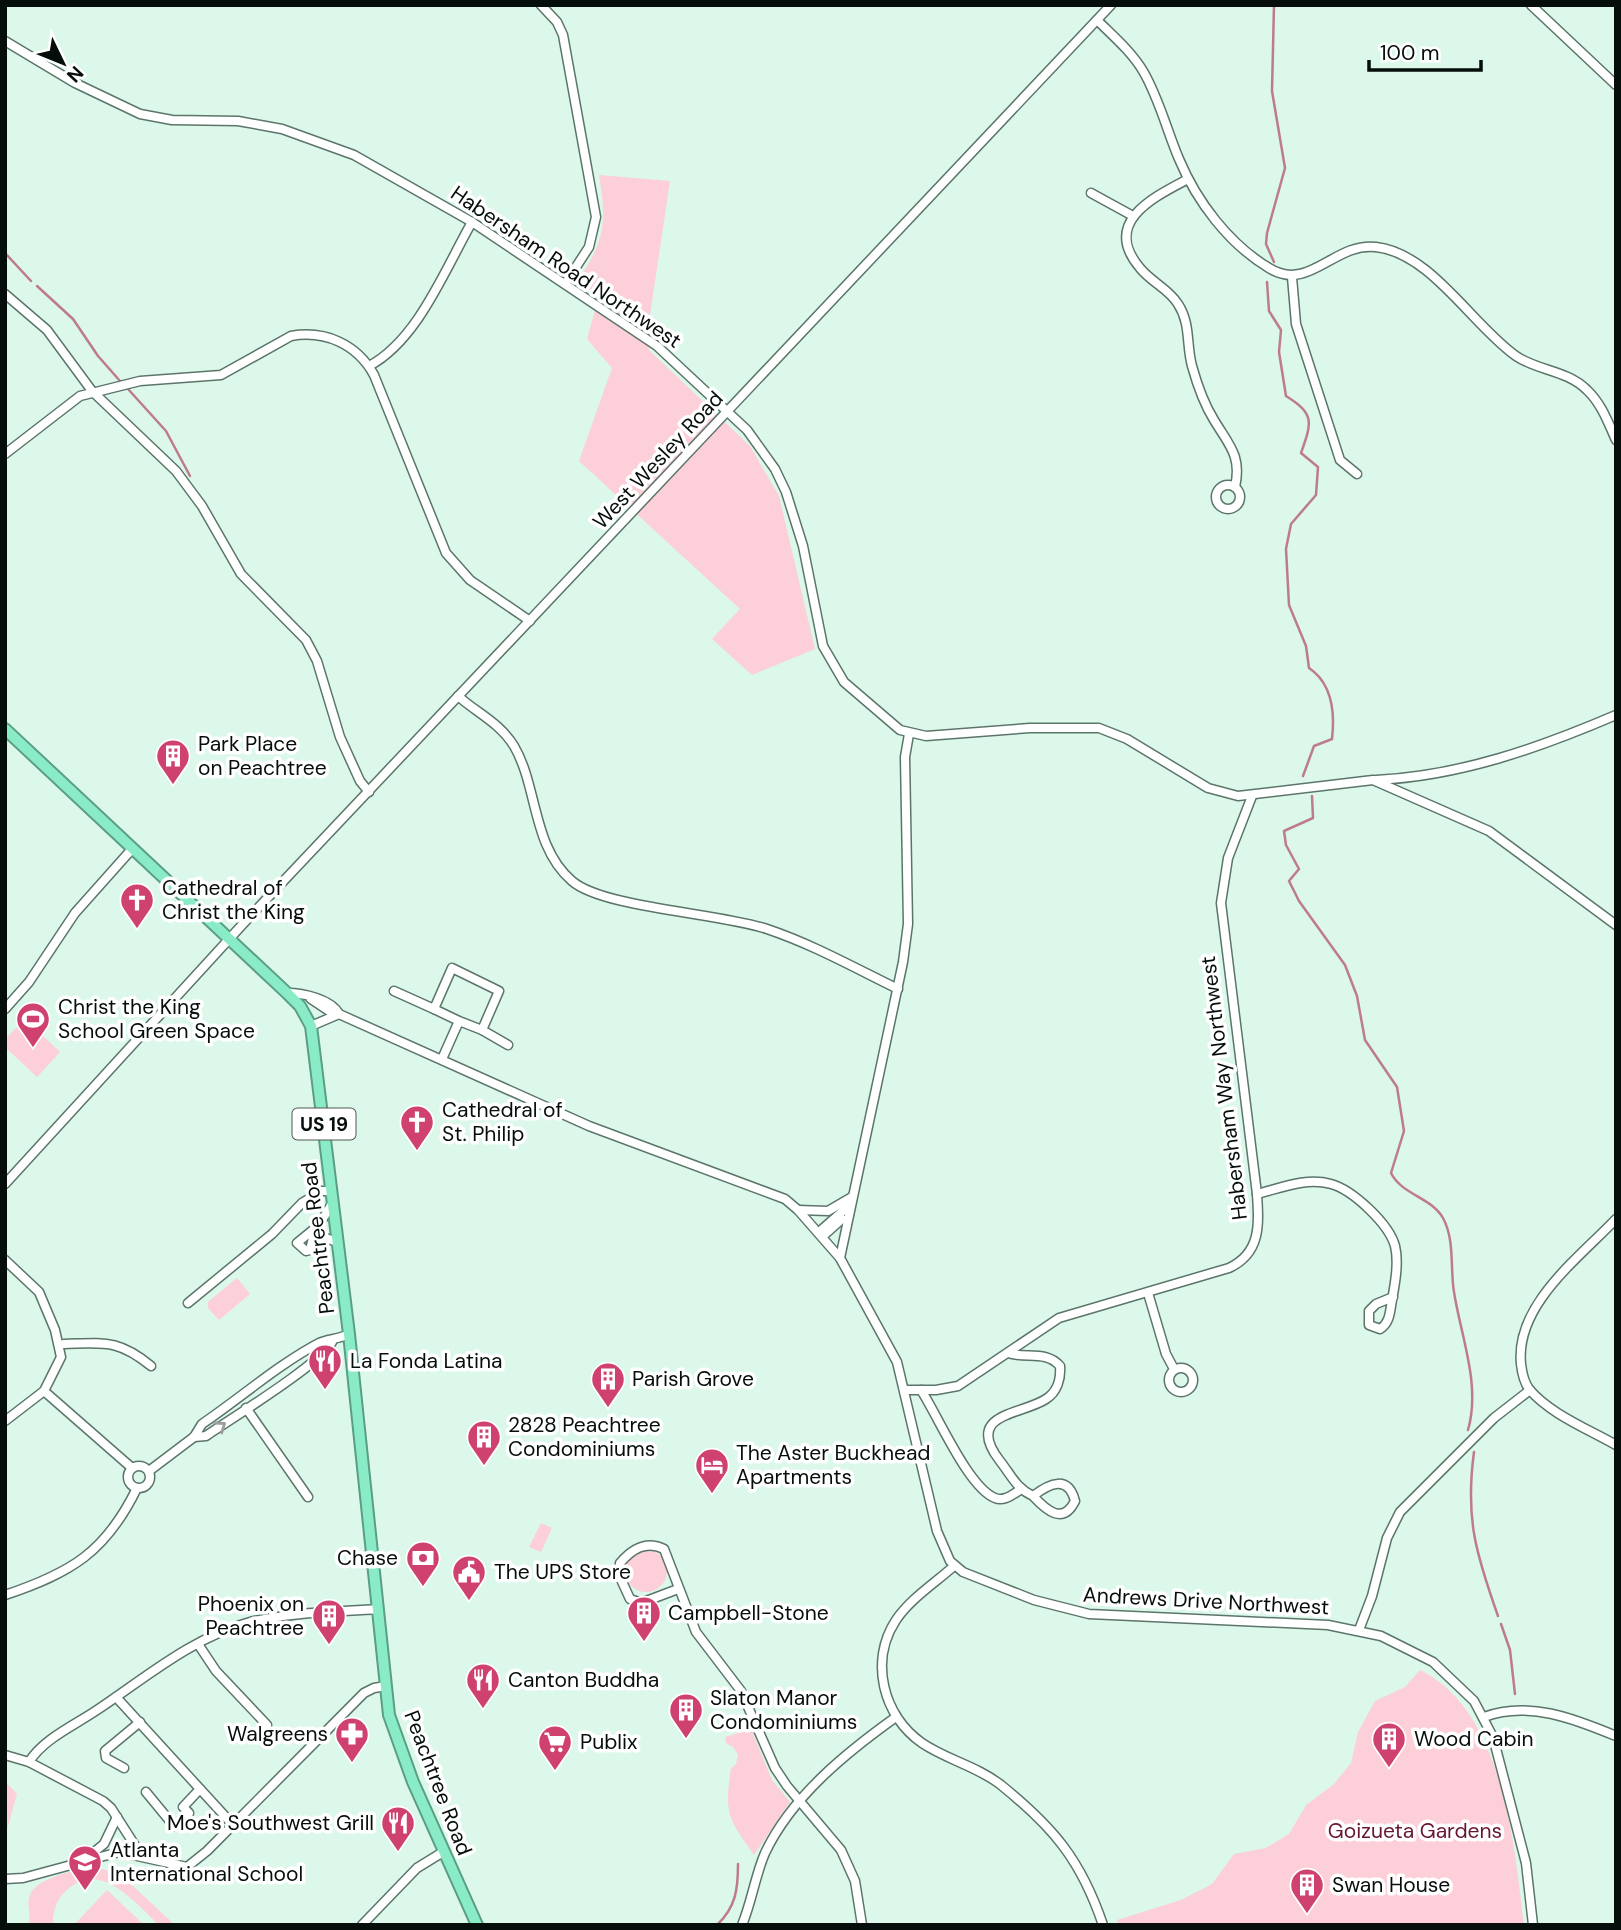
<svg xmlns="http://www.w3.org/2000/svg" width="1621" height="1930" viewBox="0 0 1621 1930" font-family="'DM Sans',sans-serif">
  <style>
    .green { fill: #fdcfd8 }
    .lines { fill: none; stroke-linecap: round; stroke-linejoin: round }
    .stream { stroke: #be7c8b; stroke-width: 2.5 }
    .minor-casing { stroke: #5c756a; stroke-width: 11 }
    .highway-casing { stroke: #5b9e85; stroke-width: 14 }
    .minor { stroke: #fff; stroke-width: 8 }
    .highway { stroke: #8aecc7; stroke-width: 10 }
    .oneway { stroke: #9b9f9d }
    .labels { text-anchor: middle; stroke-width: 7; stroke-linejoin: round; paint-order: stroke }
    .shield { fill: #fff; stroke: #505654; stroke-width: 2 }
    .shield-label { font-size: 19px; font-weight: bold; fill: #050e0a }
    .street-label { font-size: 21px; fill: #050e0a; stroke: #fff }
    .poi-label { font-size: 21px; fill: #050e0a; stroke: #fff; text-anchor: start }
    .park-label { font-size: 21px; fill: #661632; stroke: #fff }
  </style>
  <rect width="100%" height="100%" fill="#dbf8eb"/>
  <!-- green -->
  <g class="green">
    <path d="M599,175L670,181L648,329L649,350L750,446L779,496L815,649L752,675L712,639L740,609L579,461L612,368L587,339L599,296L578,281C605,239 607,224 599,175Z"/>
    <polygon points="25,1019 60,1052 37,1077 5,1047 5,1039"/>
    <polygon points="237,1278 250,1294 219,1320 208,1308 208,1302"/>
    <polygon points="541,1523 552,1528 541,1552 529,1547"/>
    <circle cx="646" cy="1571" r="21"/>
    <path d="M1420,1670C1503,1710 1514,1843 1524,1925H1119L1117,1920L1181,1900L1212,1884L1234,1854L1266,1848L1289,1834L1306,1805L1334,1784L1351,1763L1358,1732L1375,1701L1405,1687Z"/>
    <path d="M751,1729L772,1780L790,1802L754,1855C728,1818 724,1814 731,1768L736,1764L738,1755L733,1747L726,1743L725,1737Z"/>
    <polygon points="5,1781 17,1794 5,1837"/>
    <path d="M95,1867L121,1875L175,1925H159C135,1903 101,1859 67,1890C56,1899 53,1911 53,1925H28C32,1915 27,1908 29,1898C32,1878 79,1869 95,1867Z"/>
    <polygon points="107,1890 144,1925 74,1925"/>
  </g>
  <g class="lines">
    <!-- stream -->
    <g class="stream">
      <polyline points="5,253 31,281"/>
      <polyline points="1274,262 1266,244 1267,233 1285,168 1272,91 1274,5"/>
      <path d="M1267,282L1269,311L1281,330L1279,352L1286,396C1315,414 1312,422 1301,453L1318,467L1316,495L1291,524L1286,549L1289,605L1306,646L1309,668C1333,684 1335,713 1332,739L1314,746L1303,776"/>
      <polyline points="37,286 73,319 98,356 120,381"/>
      <polyline points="128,389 166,431 190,476"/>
      <path d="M1312,796L1313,818L1284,831L1286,845L1299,869L1289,881L1299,901L1345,965L1357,996L1365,1040L1397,1087L1404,1131L1391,1173C1402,1195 1431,1197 1443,1218C1455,1240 1450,1269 1454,1292C1461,1337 1481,1385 1468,1430"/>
      <path d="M1474,1452C1465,1518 1476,1554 1498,1616"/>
      <polyline points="1501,1624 1510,1650 1515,1694"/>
      <path d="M717,1925C736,1907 738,1889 738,1864"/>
    </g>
    <!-- minor casing -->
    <g class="minor-casing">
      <g id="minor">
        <polyline points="541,5 557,22 563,35 596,217 589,247 565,284"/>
        <polyline points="1531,5 1616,85"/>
        <path d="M1097,20C1113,36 1131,51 1143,71C1159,98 1167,131 1179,159C1197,202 1229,244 1269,268C1309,293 1334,242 1376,247C1431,253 1472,325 1516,356C1538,371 1567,370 1587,390C1601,403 1608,422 1616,440"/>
        <polyline points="5,41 75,83 140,114 172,120 238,121 282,129 354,155 472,222 657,346 747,430 775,469 786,492 803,546 823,646 844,682 900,730 926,736 1030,728 1099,728 1127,739 1208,788 1238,796 1373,780 1489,831 1616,925"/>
        <path d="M1188,179C1154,197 1101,222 1140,268C1151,282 1169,289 1178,304C1191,324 1186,344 1192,366C1197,384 1204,404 1214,420C1229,445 1242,456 1235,487"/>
        <polyline points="1091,193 1133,216"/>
        <polyline points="1292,277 1296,324 1340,460 1357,474"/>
        <polyline points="5,294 47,330 92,391 176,471 202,506 241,574 306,640 317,661 340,737 360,781 369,792"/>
        <path d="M369,366C418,340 445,269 472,222"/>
        <path d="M5,454L80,396L140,381L221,375L291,336C325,330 357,344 374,375L446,553L470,580L530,621"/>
        <circle cx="1228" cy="497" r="12"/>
        <path d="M458,696C477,713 500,723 514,746C538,787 532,847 572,881C603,908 720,913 767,929C812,944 855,968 898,989"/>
        <path d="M1376,780C1460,776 1539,748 1616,715"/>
        <polyline points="394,991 434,1009"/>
        <path d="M287,993C303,993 331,999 339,1014L589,1126L785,1199L798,1210L840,1258L897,1362L937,1531L950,1561L963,1572L1034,1600L1089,1614L1328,1625L1381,1636L1433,1662L1474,1701L1493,1737L1526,1863L1533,1925"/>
        <polyline points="311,999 332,1013 339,1014"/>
        <polyline points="5,1009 29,982 75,913 132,849"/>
        <polyline points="311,1026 339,1014"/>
        <polyline points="482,1030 508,1045"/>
        <polyline points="442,1059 459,1021 482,1030 499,991 452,968 434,1009 459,1021"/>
        <polyline points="5,1184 242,925 1111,5"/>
        <path d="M1257,1194C1281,1188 1306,1177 1331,1184C1353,1190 1389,1224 1395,1246C1399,1262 1395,1284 1392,1300C1390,1311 1390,1323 1380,1329L1369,1325V1311L1376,1304L1393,1297"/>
        <polyline points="333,1202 319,1225 297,1243 306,1251 310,1250 314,1234 337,1242"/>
        <polyline points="798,1210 828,1211 852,1197"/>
        <path d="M1616,1219C1579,1258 1515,1305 1521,1364C1522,1373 1524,1382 1529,1389C1550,1414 1588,1429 1616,1445"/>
        <polyline points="819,1232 851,1204"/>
        <polyline points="823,1236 842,1219"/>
        <polyline points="840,1258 903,962 908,924 905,757 909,734"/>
        <polyline points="5,1260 39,1292 55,1330 61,1357 44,1391 5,1421"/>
        <polyline points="1148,1293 1166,1354 1174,1369"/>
        <polyline points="188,1303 272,1234 302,1203 322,1191 332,1191"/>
        <path d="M64,1344C104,1343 118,1339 151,1366"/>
        <path d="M1008,1353C1026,1359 1046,1350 1060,1366C1061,1379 1057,1392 1046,1399C1022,1415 963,1413 1000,1461C1011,1475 1016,1488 1033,1496C1050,1483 1068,1475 1075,1501C1063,1525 1047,1511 1033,1496"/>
        <circle cx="1181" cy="1380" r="12"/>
        <path d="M906,1390H936L958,1386L1059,1318L1229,1268C1261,1253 1259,1225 1257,1194L1221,903L1228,858L1252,796"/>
        <path d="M921,1390C938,1416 968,1487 995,1498C1004,1502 1013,1494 1020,1490"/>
        <polyline points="44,1391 132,1468"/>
        <polyline points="246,1408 308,1497"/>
        <path d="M194,1437L206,1436C232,1418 319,1365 332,1342"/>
        <circle cx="139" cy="1477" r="11"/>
        <path d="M149,1471L194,1437L202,1424C239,1399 279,1364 319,1343C327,1339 340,1339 349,1334"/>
        <path d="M954,1566C935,1583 910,1599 896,1620C869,1661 883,1716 922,1743C947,1760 977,1766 1001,1785C1054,1828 1081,1860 1103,1925"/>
        <path d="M678,1589L641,1603L630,1599L619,1575L620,1563C632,1549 646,1540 664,1549L696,1632L741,1691L775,1768L787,1786L841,1850L855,1881L862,1925"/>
        <path d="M5,1595C71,1573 106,1552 137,1488"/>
        <polyline points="1359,1630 1372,1596 1387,1538 1400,1512 1494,1418 1530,1390"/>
        <polyline points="198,1644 216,1671 267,1725"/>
        <polyline points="116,1697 233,1825"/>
        <path d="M1484,1717C1528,1700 1575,1719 1616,1736"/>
        <polyline points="5,1755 29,1762 103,1801 111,1808 141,1855"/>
        <path d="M29,1762C43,1739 75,1725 97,1710C145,1678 193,1637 250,1622C292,1612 336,1612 378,1609"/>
        <polyline points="124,1768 106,1758 105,1751 140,1722"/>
        <polyline points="146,1792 174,1826 189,1813 183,1807 200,1789"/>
        <polyline points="89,1856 104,1844 117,1817"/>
        <polyline points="5,1879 23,1878 119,1852 187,1867 207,1851 364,1693 374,1688 386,1686"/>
        <polyline points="362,1925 417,1868 443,1852"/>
        <path d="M742,1925C752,1901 755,1876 765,1853C792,1796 847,1752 896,1717"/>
      </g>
    </g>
    <!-- highway casing -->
    <g class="highway-casing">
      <polyline id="highway" points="5,729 287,993 300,1006 311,1026 349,1334 389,1715 413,1782 477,1925"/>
    </g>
    <!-- minor -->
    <use href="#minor" class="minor"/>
    <!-- highway -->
    <use href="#highway" class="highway"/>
  </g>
  <!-- one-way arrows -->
  <defs><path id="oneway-chevron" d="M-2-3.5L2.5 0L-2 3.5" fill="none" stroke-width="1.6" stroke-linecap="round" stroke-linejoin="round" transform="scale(1.75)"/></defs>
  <use class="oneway" href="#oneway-chevron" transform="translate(221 1426) rotate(-35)"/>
  <!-- icons -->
  <defs>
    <g id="building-pin" transform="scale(1.75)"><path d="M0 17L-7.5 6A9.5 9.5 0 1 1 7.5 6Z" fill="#cf4270" stroke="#fff"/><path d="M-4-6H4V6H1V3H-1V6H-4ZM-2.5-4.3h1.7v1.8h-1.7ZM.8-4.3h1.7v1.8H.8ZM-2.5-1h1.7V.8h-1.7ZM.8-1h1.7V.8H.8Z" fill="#fff"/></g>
    <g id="church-pin" transform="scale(1.75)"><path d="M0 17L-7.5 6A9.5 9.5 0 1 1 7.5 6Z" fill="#cf4270" stroke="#fff"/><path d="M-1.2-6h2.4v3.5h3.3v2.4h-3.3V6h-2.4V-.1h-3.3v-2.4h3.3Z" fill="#fff"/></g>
    <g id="stadium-pin" transform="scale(1.75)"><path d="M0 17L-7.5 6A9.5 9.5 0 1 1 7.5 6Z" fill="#cf4270" stroke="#fff"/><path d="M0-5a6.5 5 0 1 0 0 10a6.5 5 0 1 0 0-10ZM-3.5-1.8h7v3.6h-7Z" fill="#fff"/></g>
    <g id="restaurant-pin" transform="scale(1.75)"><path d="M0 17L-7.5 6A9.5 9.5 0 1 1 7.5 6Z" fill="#cf4270" stroke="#fff"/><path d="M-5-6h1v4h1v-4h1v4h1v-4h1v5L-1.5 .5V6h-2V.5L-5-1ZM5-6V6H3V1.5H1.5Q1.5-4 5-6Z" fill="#fff"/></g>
    <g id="hotel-pin" transform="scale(1.75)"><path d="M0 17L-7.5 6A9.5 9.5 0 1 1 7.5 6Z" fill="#cf4270" stroke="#fff"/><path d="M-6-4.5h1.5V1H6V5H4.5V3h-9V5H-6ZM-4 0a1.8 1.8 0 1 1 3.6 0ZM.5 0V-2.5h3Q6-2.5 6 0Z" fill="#fff"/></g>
    <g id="bank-pin" transform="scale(1.75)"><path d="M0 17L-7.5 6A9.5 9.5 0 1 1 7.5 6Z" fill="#cf4270" stroke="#fff"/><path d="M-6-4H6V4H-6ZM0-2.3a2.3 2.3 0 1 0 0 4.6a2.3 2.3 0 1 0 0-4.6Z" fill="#fff"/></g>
    <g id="civic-pin" transform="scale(1.75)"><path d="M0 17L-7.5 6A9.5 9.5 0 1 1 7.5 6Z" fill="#cf4270" stroke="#fff"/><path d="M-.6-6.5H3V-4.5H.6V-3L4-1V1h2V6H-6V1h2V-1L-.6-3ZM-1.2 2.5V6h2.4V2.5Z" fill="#fff"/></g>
    <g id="pharmacy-pin" transform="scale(1.75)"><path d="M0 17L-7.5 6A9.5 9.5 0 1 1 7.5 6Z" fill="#cf4270" stroke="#fff"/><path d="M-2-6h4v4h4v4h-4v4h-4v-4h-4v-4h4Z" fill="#fff"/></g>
    <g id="supermarket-pin" transform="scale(1.75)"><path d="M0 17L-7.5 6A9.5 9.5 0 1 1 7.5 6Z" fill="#cf4270" stroke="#fff"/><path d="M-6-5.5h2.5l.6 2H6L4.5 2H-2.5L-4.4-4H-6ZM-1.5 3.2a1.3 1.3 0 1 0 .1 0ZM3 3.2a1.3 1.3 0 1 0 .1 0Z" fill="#fff"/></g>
    <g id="school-pin" transform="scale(1.75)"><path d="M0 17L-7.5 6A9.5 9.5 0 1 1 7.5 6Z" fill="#cf4270" stroke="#fff"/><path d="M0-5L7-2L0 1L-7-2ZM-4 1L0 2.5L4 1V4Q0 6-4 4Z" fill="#fff"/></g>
  </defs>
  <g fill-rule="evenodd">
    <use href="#building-pin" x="173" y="756"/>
    <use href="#church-pin" x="137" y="900"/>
    <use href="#stadium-pin" x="33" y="1019"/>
    <use href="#church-pin" x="417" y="1122"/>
    <use href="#restaurant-pin" x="325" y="1361"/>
    <use href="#building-pin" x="608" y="1379"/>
    <use href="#building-pin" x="484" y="1437"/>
    <use href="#hotel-pin" x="712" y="1465"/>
    <use href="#bank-pin" x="423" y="1558"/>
    <use href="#civic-pin" x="469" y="1572"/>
    <use href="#building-pin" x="644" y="1613"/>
    <use href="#building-pin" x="329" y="1616"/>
    <use href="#restaurant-pin" x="483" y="1680"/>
    <use href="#building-pin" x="686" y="1710"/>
    <use href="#pharmacy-pin" x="352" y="1734"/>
    <use href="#building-pin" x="1389" y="1739"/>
    <use href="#supermarket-pin" x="555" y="1742"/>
    <use href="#restaurant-pin" x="398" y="1823"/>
    <use href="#school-pin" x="85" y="1862"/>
    <use href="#building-pin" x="1307" y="1885"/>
  </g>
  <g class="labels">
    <!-- shield labels -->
    <rect class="shield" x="292.5" y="1108.5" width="63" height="31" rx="5"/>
    <g class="shield-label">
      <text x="324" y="1131">US 19</text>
    </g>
    <!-- street labels -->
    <g class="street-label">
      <text transform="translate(566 267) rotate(34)" y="7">Habersham Road Northwest</text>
      <text transform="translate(658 460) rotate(-47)" y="7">West Wesley Road</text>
      <text transform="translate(1224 1088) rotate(-97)" y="7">Habersham Way Northwest</text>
      <text transform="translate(318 1238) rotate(-97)" y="7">Peachtree Road</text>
      <text transform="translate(1206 1601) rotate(3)" y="7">Andrews Drive Northwest</text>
      <text transform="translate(438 1783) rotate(69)" y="7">Peachtree Road</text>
    </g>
    <!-- poi labels -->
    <g class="poi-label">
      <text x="198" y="751">Park Place<tspan x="198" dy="24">on Peachtree</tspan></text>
      <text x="162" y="895">Cathedral of<tspan x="162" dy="24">Christ the King</tspan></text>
      <text x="58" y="1014">Christ the King<tspan x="58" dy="24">School Green Space</tspan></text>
      <text x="442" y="1117">Cathedral of<tspan x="442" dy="24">St. Philip</tspan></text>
      <text x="350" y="1368">La Fonda Latina</text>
      <text x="632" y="1386">Parish Grove</text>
      <text x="508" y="1432">2828 Peachtree<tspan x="508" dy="24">Condominiums</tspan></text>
      <text x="736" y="1460">The Aster Buckhead<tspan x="736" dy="24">Apartments</tspan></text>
      <text x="398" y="1565" text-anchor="end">Chase</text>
      <text x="494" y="1579">The UPS Store</text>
      <text x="304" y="1611" text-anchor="end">Phoenix on<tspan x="304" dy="24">Peachtree</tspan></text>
      <text x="668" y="1620">Campbell-Stone</text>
      <text x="508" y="1687">Canton Buddha</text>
      <text x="710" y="1705">Slaton Manor<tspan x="710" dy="24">Condominiums</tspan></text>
      <text x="328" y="1741" text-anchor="end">Walgreens</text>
      <text x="1414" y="1746">Wood Cabin</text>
      <text x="580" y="1749">Publix</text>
      <text x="374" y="1830" text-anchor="end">Moe's Southwest Grill</text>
      <text x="110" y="1857">Atlanta<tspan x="110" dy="24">International School</tspan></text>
      <text x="1332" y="1892">Swan House</text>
    </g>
    <!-- park labels -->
    <g class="park-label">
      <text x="1415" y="1838">Goizueta Gardens</text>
    </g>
  </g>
  <!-- border -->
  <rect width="1621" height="1930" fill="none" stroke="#050e0a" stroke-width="14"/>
  <!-- north arrow -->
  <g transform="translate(63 63) rotate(133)" stroke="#ffffff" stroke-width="5" paint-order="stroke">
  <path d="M0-5L12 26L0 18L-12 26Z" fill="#050e0a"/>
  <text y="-10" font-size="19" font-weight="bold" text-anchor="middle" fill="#050e0a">N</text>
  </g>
  <!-- scale -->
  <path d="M1369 60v10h112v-10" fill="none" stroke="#050e0a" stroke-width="3.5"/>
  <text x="1380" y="60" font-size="21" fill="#050e0a" stroke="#ffffff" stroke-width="5" paint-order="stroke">100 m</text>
</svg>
